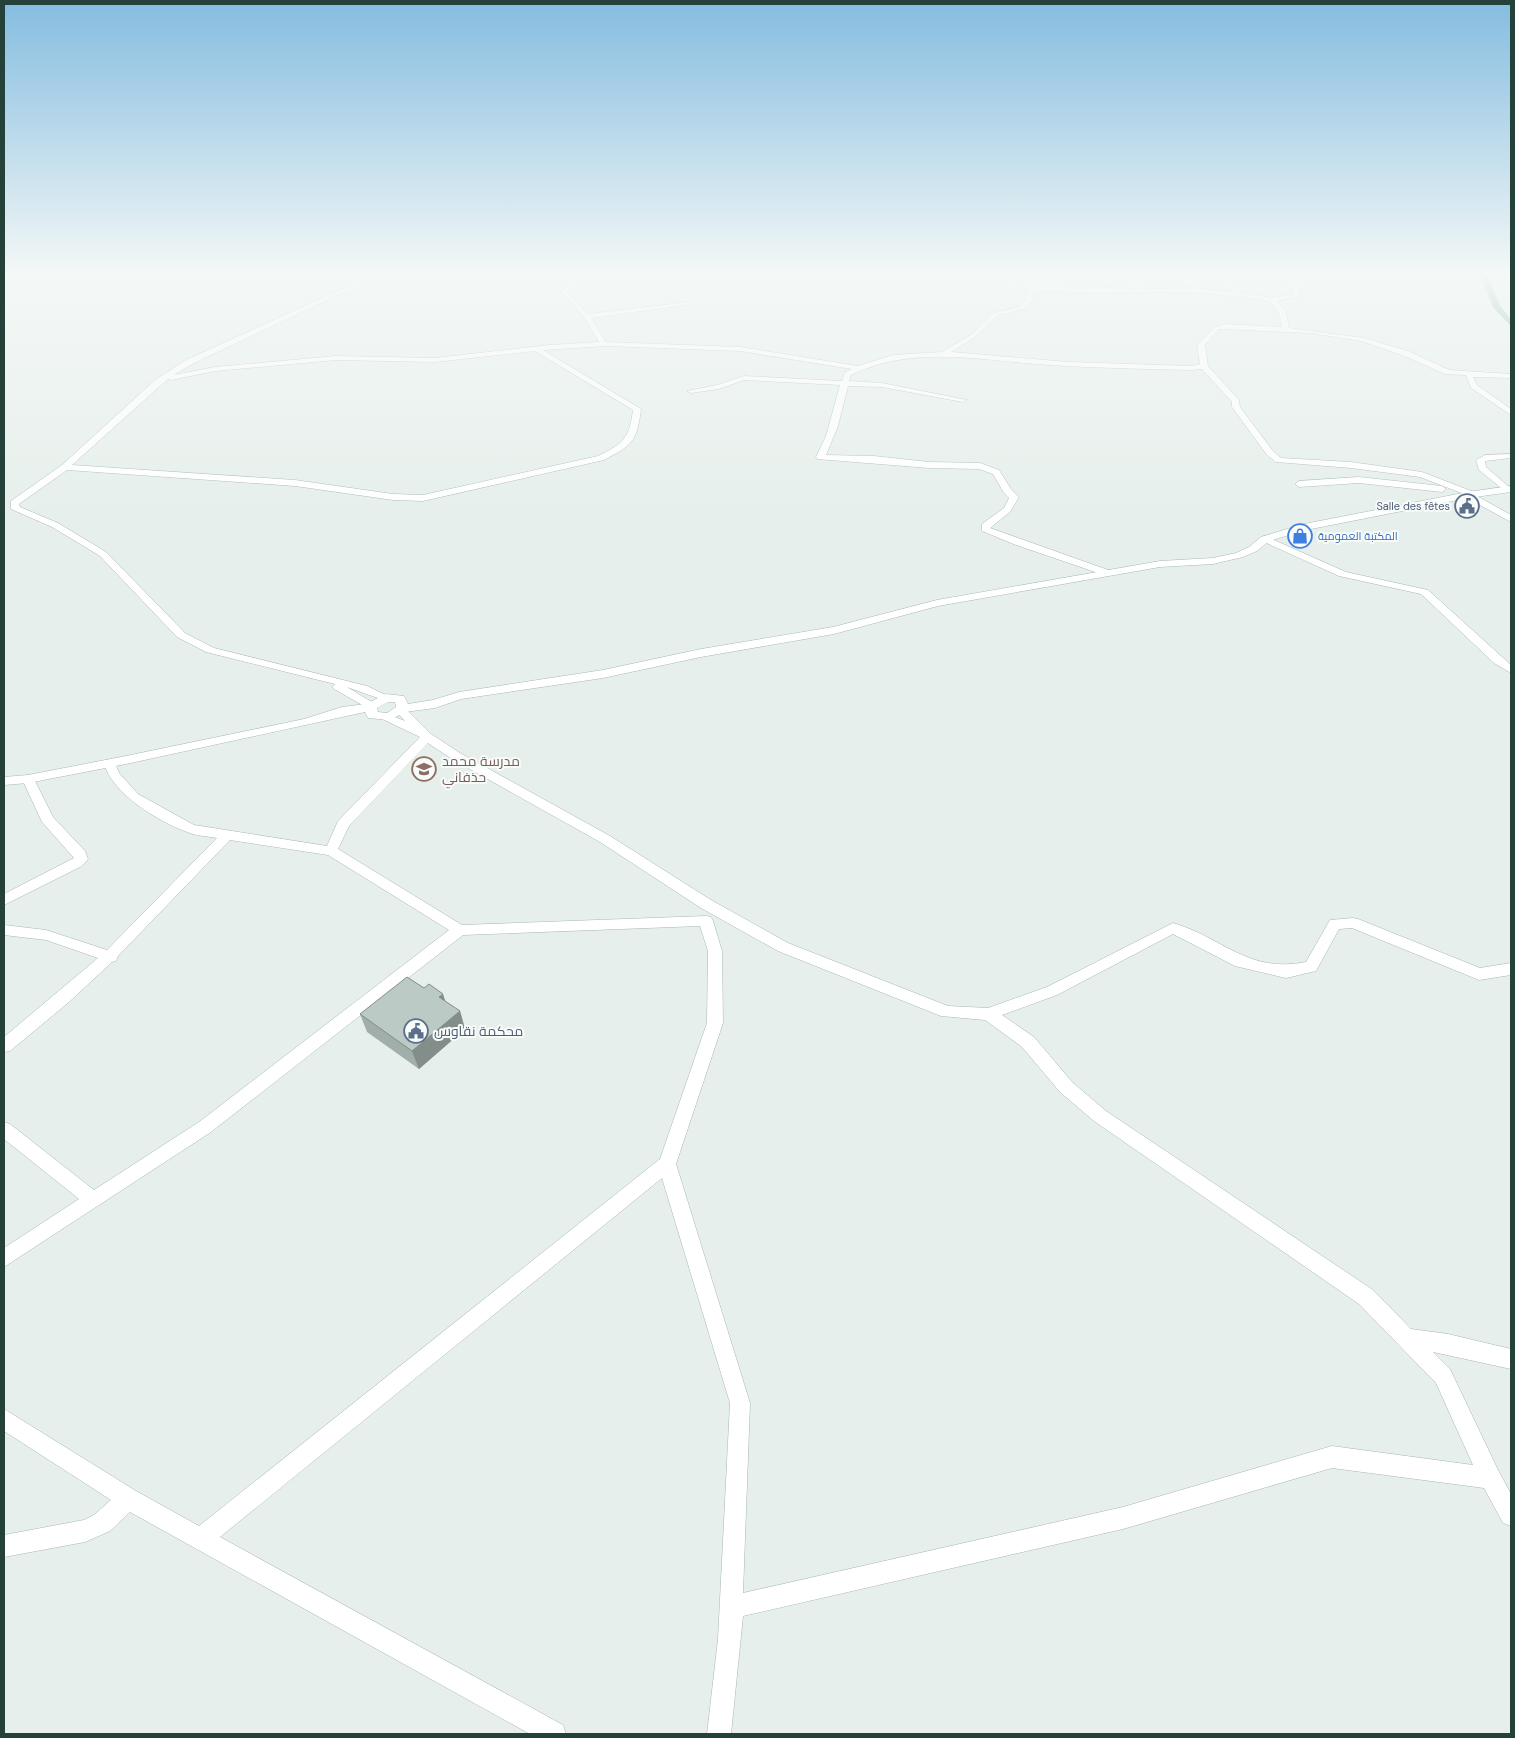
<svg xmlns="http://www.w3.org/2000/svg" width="1515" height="1738" viewBox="0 0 1515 1738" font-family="'DM Sans',Cairo,sans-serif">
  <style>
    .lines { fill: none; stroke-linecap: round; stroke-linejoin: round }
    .street-casing { stroke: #a8b8b2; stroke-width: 1 }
    .secondary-casing { stroke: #a4bbb3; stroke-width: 1 }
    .primary-casing { stroke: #c2cac8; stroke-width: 1 }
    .street { fill: #fff; fill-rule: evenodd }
    .secondary { fill: #fff; fill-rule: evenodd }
    .primary { fill: #6aa596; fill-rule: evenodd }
    .wall { fill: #a1aea9 }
    .shaded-wall { fill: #838d89 }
    .building { fill: #bbcac4; stroke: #838d89 }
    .labels { text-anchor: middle; stroke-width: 4; stroke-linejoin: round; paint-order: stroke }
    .far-service-label { font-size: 11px; fill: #4e5e75; stroke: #f7fbf9; text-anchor: end }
    .far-shop-label { font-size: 11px; fill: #366cbe; stroke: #f7fbf9; text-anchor: start }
    .education-label { font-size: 14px; fill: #785e54; stroke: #f7fbf9; text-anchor: start }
    .service-label { font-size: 14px; fill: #4e5e75; stroke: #f7fbf9; text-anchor: start }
  </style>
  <rect width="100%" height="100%" fill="#e6efeb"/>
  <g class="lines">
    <!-- street casing -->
    <g class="street-casing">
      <g id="street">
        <path d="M373,275H380L192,364L174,375L215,367L336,356L435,358L550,345L599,342L584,317L561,292L570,281L573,283L567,292L588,314L689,302L692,304L591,318L606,342L740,347L858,366L893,355L942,352L971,335L994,313L1020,307L1027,299L1028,289L1006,283L1007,275H1013L1011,281L1024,285L1138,289L1126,275H1132L1145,289L1192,288L1179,275H1185L1200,289L1232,292L1218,275H1224L1240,293L1273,298L1294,294L1292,285L1300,279V275H1306V280L1298,286L1299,296L1277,301L1286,312L1289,328L1364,338L1408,351L1449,370L1511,374V378L1473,377L1477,385L1511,409V415L1471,388L1466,375L1445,374L1402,355L1361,341L1311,333L1219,329L1205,345L1208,366L1239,400L1240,407L1273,451L1281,458L1351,462L1422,472L1474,492L1475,495L1511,515V522L1465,497L1464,494L1420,477L1351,468L1276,462L1267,455L1232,407V402L1202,369L1192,370C1145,369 1098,368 1050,365C983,361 914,344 851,375L849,381L882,383L967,400L963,402L882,387L848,386L838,426L826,455L874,456L929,462L980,463L999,470L1011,489L1019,497L1010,512L990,528L1111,571L1112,573L1107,576L1016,545L982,531V524L1004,508L1009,498L1004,493L993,474L979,469L929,468L817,459L816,457L826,436L840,385L744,380L719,389L691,393L687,391L717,385L744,376L842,381L845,372L852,369L740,351L607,346L543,350L641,409C637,441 633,445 604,460L423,501L393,500L295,486L67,470L19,504L20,507L58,523L106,552L185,633L214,648L367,686L392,698L386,701L347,687L375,704V708L371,710L334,689L332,687L335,684L206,652L177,637L100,556L52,527L11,509V501L62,465L155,380L186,360ZM1034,290L1098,293L1188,292L1262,299C1276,303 1280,313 1282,327L1225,324L1215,327L1197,345L1200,364L1192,366L1068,362L951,352L975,337L998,315L1024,309L1033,299ZM535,351L633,410C629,439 624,443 598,456L423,495L393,494L295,480L72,465L168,379L171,380L215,371L336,360L435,362Z"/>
        <polygon points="1440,275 1459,275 1489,279 1486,281"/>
        <polygon points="1511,454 1511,458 1485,461 1486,467 1509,487 1509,491 1506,492 1479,470 1476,460 1485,455"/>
        <polygon points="1359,477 1442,486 1446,489 1442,492 1359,483 1299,487 1295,484 1299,481"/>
        <polygon points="1265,536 1346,572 1428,590 1511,665 1511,673 1494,663 1421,594 1339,576 1262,541 1262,537"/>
        <path d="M401,706L405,708L431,734L460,753L610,836L711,900L788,943L948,1006L988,1008L1047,987L1173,923C1222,937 1248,974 1306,962L1330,920L1353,918L1358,919L1480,968L1511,963V975L1479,980L1352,928L1339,929L1316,971L1286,978L1235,966L1173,934L1057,995L1002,1015L1034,1037L1072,1082L1106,1111L1373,1290L1411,1329L1448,1334L1511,1349V1369L1433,1352L1450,1369L1498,1470L1511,1494V1526L1503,1523L1484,1488L1332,1468L1123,1529L743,1616L731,1734H707L718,1639L730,1403L662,1178L220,1537L563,1725L566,1734H530L130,1512L110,1531L85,1542L4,1557V1535L84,1520L94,1515L111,1500L4,1431V1409L136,1491L199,1526L660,1159L707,1023L708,951L700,926L463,935L211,1132L4,1267V1248L79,1199L4,1139V1122L10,1124L94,1190L199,1122L449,930L328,855L230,840L118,956L116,961L112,962L69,1002L10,1051L4,1052V1037L98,958L46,940L4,935V925L46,930L107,950L217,838C207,836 196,836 187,832C158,821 112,794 104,763L106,760H114L119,773L138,794L194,825L327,846L338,821L420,737L378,717L384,713L405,721L395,710ZM428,743L452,759L600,842L701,908L778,951L941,1016L985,1020L1022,1047L1060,1092L1094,1121L1359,1304L1436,1383L1473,1465L1332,1446L1123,1507L743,1593L750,1403L676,1164L723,1023L722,951L713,921L711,917L706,916L462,925L338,849L349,826Z"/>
        <polygon points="28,775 34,779 53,817 85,851 88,859 82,866 4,905 4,894 74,858 42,822 22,779"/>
      </g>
    </g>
    <!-- secondary casing -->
    <g class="secondary-casing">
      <path id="secondary" d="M1511,486V492L1468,498L1306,530L1269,541L1257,551L1243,557L1213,564L1160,567L938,606L834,634L701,657L603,678L461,699L435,708L405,712L390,720L368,718L365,712L126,764L28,783L4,785V777L28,775L126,756L304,719L342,707L366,704L386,694L404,696L408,704L433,700L459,692L603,670L701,649L833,627L937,600L1160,561L1213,558L1236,553L1249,547L1261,537L1304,524L1468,492ZM388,702H395L396,707L387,713L378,712L377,708Z"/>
    </g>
    <!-- primary casing -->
    <g class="primary-casing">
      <polygon id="primary" points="1481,275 1487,275 1500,306 1511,320 1511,326 1493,307"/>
    </g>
    <!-- street -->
    <use href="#street" class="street"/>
    <!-- secondary -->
    <use href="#secondary" class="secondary"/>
    <!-- primary -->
    <use href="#primary" class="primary"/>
  </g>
  <!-- wall -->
  <polygon class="wall" points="424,988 460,1011 465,1029 419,1069 367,1032 360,1014"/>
  <!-- shaded-wall -->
  <g class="shaded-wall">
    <polygon points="443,994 449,1012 439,997"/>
    <polygon points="460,1011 465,1029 419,1069 412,1051"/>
  </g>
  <!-- building -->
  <polygon class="building" points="407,977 424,988 429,984 443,994 439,997 460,1011 412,1051 360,1014"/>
  <!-- sky -->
  <linearGradient id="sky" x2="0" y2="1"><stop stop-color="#84bce0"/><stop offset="0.53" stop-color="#f4f8f6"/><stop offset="1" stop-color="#f4f8f6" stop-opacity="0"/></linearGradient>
  <rect width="1515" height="518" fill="url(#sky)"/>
  <!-- icons -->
  <defs>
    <g id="civic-ring" transform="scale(1.25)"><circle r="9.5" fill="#f7fbf9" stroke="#5c6f8a" stroke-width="1.5"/><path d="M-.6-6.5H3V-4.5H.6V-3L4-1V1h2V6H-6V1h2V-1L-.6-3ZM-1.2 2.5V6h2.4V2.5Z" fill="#5c6f8a"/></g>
    <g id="shop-ring" transform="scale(1.25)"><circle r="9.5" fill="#f7fbf9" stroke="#3f7fe0" stroke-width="1.5"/><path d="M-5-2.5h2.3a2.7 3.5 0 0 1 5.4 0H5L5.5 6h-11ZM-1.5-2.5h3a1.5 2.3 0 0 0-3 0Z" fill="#3f7fe0"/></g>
    <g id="school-ring" transform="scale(1.25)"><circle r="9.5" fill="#f7fbf9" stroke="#8d6e63" stroke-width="1.5"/><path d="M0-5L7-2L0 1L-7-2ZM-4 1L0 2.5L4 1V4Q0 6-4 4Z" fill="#8d6e63"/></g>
  </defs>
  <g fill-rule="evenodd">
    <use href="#civic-ring" x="1467" y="506"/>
    <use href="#shop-ring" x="1300" y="536"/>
    <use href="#school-ring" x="424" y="769"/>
    <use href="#civic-ring" x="416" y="1031"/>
  </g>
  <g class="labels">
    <!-- far-service labels -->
    <g class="far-service-label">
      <text x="1450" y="510">Salle des fêtes</text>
    </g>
    <!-- far-shop labels -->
    <g class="far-shop-label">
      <text x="1318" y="540">المكتبة العمومية</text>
    </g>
    <!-- education labels -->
    <g class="education-label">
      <text x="442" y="766">مدرسة محمد<tspan x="442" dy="16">حذفاني</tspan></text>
    </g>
    <!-- service labels -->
    <g class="service-label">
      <text x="434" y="1036">محكمة نقاوس</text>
    </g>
  </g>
  <!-- border -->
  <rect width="1515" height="1738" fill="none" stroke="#24423a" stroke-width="10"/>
</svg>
